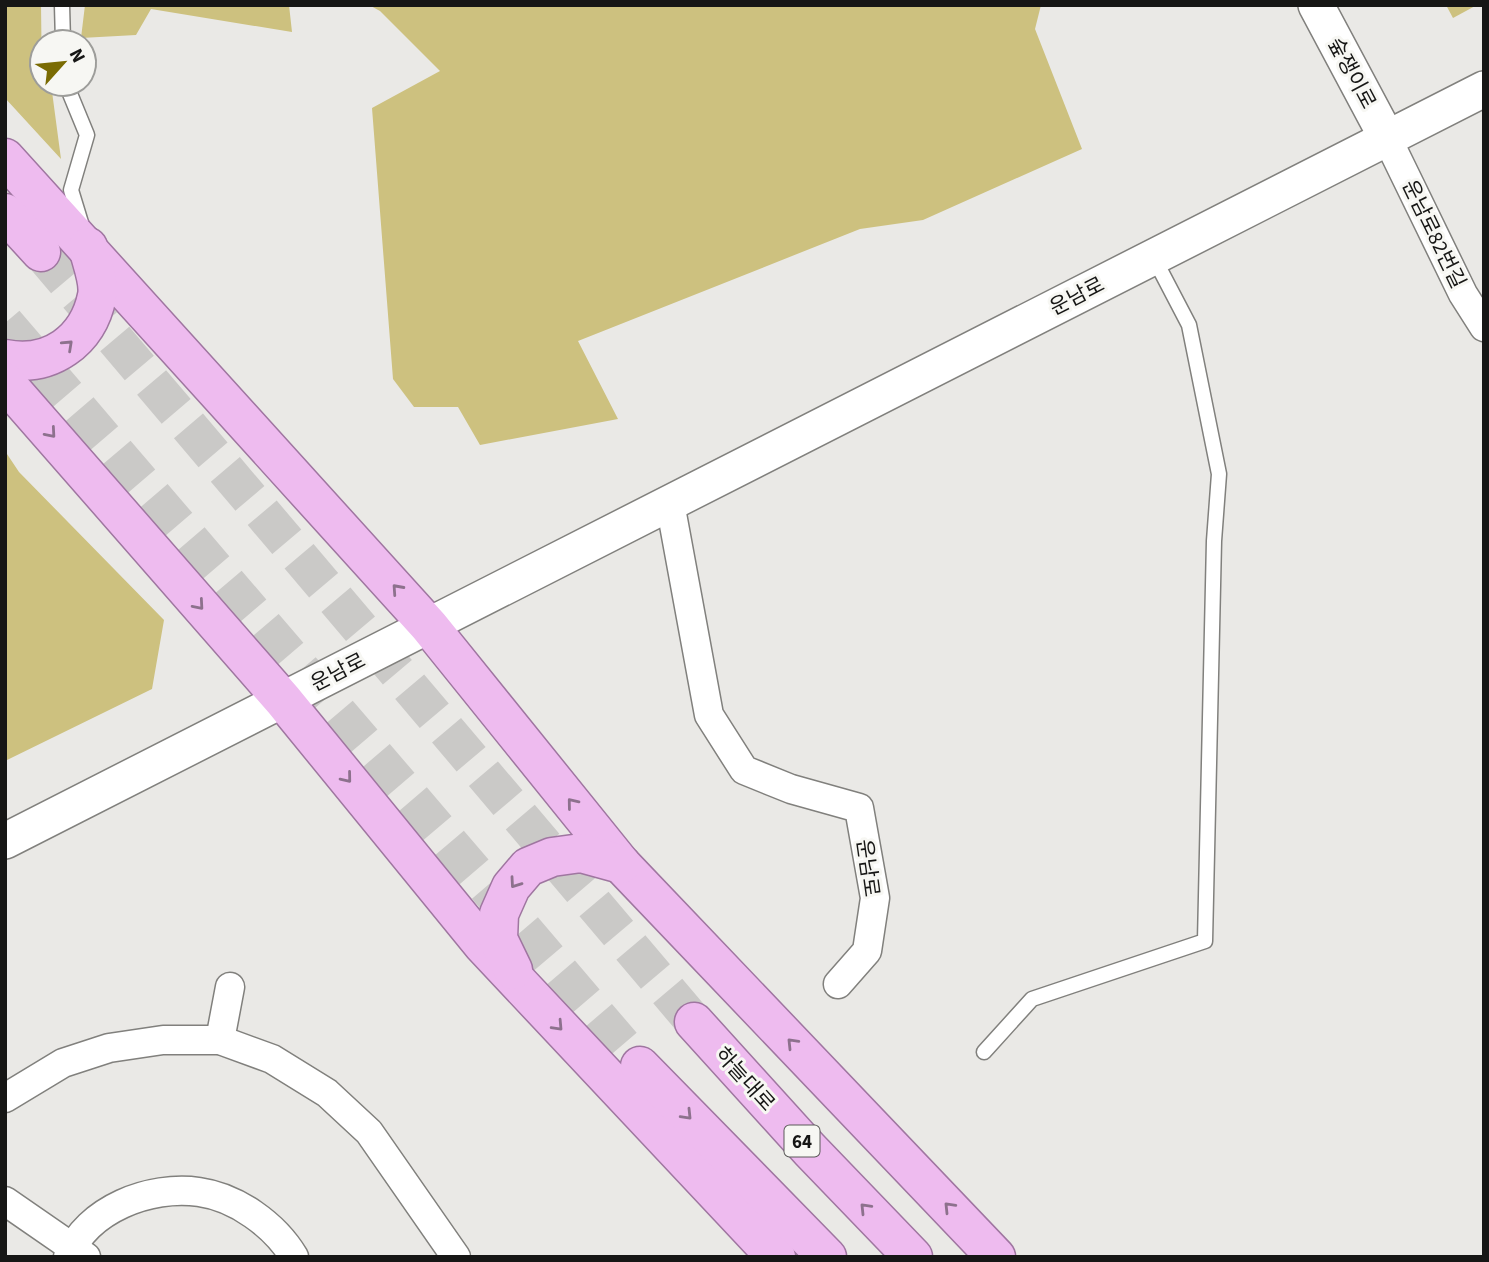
<svg xmlns="http://www.w3.org/2000/svg" width="1489" height="1262" viewBox="0 0 1489 1262" font-family="'Source Sans 3','Noto Sans KR',sans-serif">
  <style>
    .green { fill: #cdc17f }
    .lines { fill: none; stroke-linecap: round; stroke-linejoin: round }
    .trunk-tunnel { stroke: #cac9c7; stroke-width: 38; stroke-dasharray: 38 19; stroke-linecap: butt }
    .service-casing { stroke: #81807d; stroke-width: 17 }
    .minor-casing { stroke: #81807d; stroke-width: 31 }
    .tertiary-casing { stroke: #81807d; stroke-width: 38 }
    .trunk-casing { stroke: #9f76a0; stroke-width: 41 }
    .service { stroke: #fff; stroke-width: 14 }
    .minor { stroke: #fff; stroke-width: 28 }
    .tertiary { stroke: #fff; stroke-width: 35 }
    .trunk { stroke: #eebbef; stroke-width: 38 }
    .oneway { stroke: #8d718d }
    .labels { text-anchor: middle; stroke-width: 6; stroke-linejoin: round; paint-order: stroke }
    .shield { fill: #f7f7f3; stroke: #5a5a58; stroke-width: 2 }
    .shield-label { font-size: 19px; font-weight: bold; fill: #161615 }
    .street-label { font-size: 21px; fill: #161615; stroke: #f7f7f3 }
  </style>
  <rect width="100%" height="100%" fill="#eae9e6"/>
  <!-- green -->
  <g class="green">
    <polygon points="5,5 41,5 42,84 51,84 61,159 5,98"/>
    <polygon points="85,5 289,5 292,32 151,9 136,35 81,38"/>
    <polygon points="369,5 1041,5 1035,29 1082,149 923,220 860,229 578,341 618,419 480,445 458,407 414,407 393,379 372,108 440,71 380,11"/>
    <polygon points="1446,5 1477,5 1453,18"/>
    <polygon points="5,451 19,472 164,620 152,689 5,761"/>
  </g>
  <g class="lines">
    <!-- trunk-tunnel -->
    <g class="trunk-tunnel">
      <polyline points="41,252 694,1022"/>
      <polyline points="5,323 640,1066"/>
    </g>
    <!-- service casing -->
    <g class="service-casing">
      <g id="service">
        <polyline points="62,5 63,42"/>
        <polyline points="66,84 87,135 71,190 82,226"/>
        <polyline points="984,1052 1032,999 1205,941 1214,541 1219,474 1189,325 1154,258"/>
      </g>
    </g>
    <!-- minor casing -->
    <g class="minor-casing">
      <g id="minor">
        <polyline points="1388,140 1463,294 1484,327"/>
        <polyline points="670,503 709,715 744,770 791,789 859,808 875,898 867,951 838,984"/>
        <polyline points="220,1040 230,987"/>
        <polyline points="5,1098 63,1063 109,1048 163,1040 220,1040 272,1059 327,1093 369,1132 456,1257"/>
        <polyline points="5,1201 86,1257"/>
        <path d="M68,1257C87,1209 150,1185 199,1192C236,1197 275,1225 294,1257"/>
      </g>
    </g>
    <!-- tertiary casing -->
    <g class="tertiary-casing">
      <g id="tertiary">
        <polyline points="1316,5 1388,140"/>
        <polyline points="5,841 1484,89"/>
      </g>
    </g>
    <!-- trunk casing -->
    <g class="trunk-casing">
      <g id="trunk">
        <polyline points="5,158 429,626 621,864 996,1257"/>
        <polyline points="5,213 41,252"/>
        <path d="M5,359C50,368 88,341 97,296C100,282 91,261 88,247"/>
        <polyline points="5,382 283,700 483,945 776,1257"/>
        <polyline points="513,970 498,939 499,914 511,887 528,867 552,857 581,853 621,864"/>
        <polyline points="694,1022 810,1150 913,1257"/>
        <polyline points="640,1066 827,1257"/>
      </g>
    </g>
    <!-- service -->
    <use href="#service" class="service"/>
    <!-- minor -->
    <use href="#minor" class="minor"/>
    <!-- tertiary -->
    <use href="#tertiary" class="tertiary"/>
    <!-- trunk -->
    <use href="#trunk" class="trunk"/>
  </g>
  <!-- one-way arrows -->
  <defs><path id="oneway-chevron" d="M-2-3.5L2.5 0L-2 3.5" fill="none" stroke-width="1.6" stroke-linecap="round" stroke-linejoin="round" transform="scale(1.75)"/></defs>
  <g class="oneway">
    <use href="#oneway-chevron" transform="translate(68 345) rotate(-43)"/>
    <use href="#oneway-chevron" transform="translate(51 433) rotate(49)"/>
    <use href="#oneway-chevron" transform="translate(397 589) rotate(-132)"/>
    <use href="#oneway-chevron" transform="translate(199 605) rotate(49)"/>
    <use href="#oneway-chevron" transform="translate(347 778) rotate(51)"/>
    <use href="#oneway-chevron" transform="translate(572 803) rotate(-129)"/>
    <use href="#oneway-chevron" transform="translate(515 883) rotate(125)"/>
    <use href="#oneway-chevron" transform="translate(558 1026) rotate(47)"/>
    <use href="#oneway-chevron" transform="translate(792 1043) rotate(-134)"/>
    <use href="#oneway-chevron" transform="translate(687 1115) rotate(46)"/>
    <use href="#oneway-chevron" transform="translate(949 1207) rotate(-134)"/>
    <use href="#oneway-chevron" transform="translate(865 1208) rotate(-134)"/>
  </g>
  <g class="labels">
    <!-- shield labels -->
    <rect class="shield" x="784.5" y="1125.5" width="35" height="31" rx="5"/>
    <g class="shield-label">
      <text x="802" y="1148">64</text>
    </g>
    <!-- street labels -->
    <g class="street-label">
      <text transform="translate(1352 73) rotate(62)" y="7">숲쟁이로</text>
      <text transform="translate(1434 234) rotate(64)" y="7">운남로82번길</text>
      <text transform="translate(1077 296) rotate(-27)" y="7">운남로</text>
      <text transform="translate(338 672) rotate(-27)" y="7">운남로</text>
      <text transform="translate(868 868) rotate(82)" y="7">운남로</text>
      <text transform="translate(745 1079) rotate(48)" y="7">하늘대로</text>
    </g>
  </g>
  <!-- border -->
  <rect width="1489" height="1262" fill="none" stroke="#161615" stroke-width="14"/>
  <!-- north arrow -->
  <g transform="translate(63 63) rotate(63)"><circle r="33" fill="#f7f7f3" stroke="#9d9d9a" stroke-width="2"/>
  <path d="M0-5L12 26L0 18L-12 26Z" fill="#7a6b02"/>
  <text y="-10" font-size="19" font-weight="bold" text-anchor="middle" fill="#161615">N</text>
  </g>
</svg>
